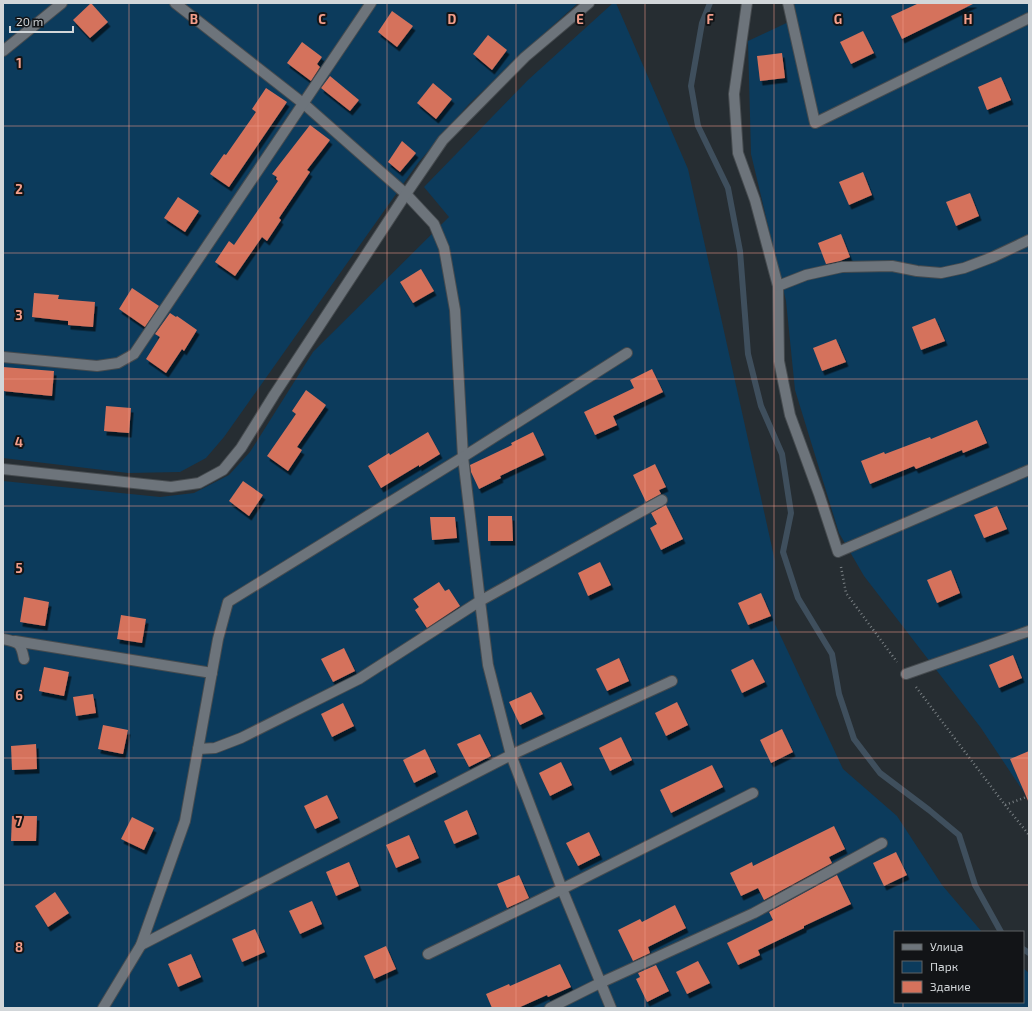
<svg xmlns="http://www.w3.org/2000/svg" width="1032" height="1011" viewBox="0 0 1032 1011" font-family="'Exo 2',sans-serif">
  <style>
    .green { fill: #0c3b5c }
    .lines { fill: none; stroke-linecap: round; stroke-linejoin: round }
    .stream { stroke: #3f4f5d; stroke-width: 6 }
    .building { fill: #d5725c; filter: url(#shadow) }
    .minor-casing { stroke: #464b4f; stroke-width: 12 }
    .path { stroke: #7a8084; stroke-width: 2.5; stroke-dasharray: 1 3; stroke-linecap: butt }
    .minor { stroke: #6d747b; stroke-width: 10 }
    .grid { fill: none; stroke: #f49e8a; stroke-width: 1; stroke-opacity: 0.55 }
    .grid-label { font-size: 13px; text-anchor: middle; font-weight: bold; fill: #f49e8a; stroke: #121417; stroke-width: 4; stroke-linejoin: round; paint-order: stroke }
  </style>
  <defs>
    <filter id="shadow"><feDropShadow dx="2.5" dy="4.5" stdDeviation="0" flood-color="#0009"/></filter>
  </defs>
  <rect width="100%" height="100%" fill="#262d32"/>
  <!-- green -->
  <g class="green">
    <polygon points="3,3 578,3 549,29 469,104 418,163 224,437 206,458 180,472 128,473 3,458"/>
    <polygon points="613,3 616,3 688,169 775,561 775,624 843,769 897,816 942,885 982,932 895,932 895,1002 1023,1002 1023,968 1029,973 1029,1008 3,1008 3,481 160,497 194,493 229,475 250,452 313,352 449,217 424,187 528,80"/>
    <polygon points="794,3 1029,3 1029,800 981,728 864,576 839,533 795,390 786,301 751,154 748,41 797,18"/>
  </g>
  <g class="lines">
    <!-- stream -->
    <g class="stream">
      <polyline points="710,3 702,23 691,86 698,126 728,188 740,251 748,354 761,406 782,454 791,513 783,552 798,598 832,654 839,694 854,739 880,773 929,810 959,835 975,885 1001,932"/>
      <polyline points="1023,949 1029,953"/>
    </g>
  </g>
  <!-- building -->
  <g class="building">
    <polygon points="91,3 108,22 90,38 73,20"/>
    <polygon points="919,3 975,3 902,39 891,16"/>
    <polygon points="392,11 413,26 397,47 378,32"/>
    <polygon points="863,31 874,53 851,64 840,42"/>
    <polygon points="488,35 507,50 492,70 473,54"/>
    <polygon points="302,42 322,57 317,64 320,67 311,81 287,63"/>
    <polygon points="782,53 785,78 760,81 757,56"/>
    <polygon points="330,76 359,100 350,111 321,88"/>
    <polygon points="1001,77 1011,100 987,110 978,87"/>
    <polygon points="433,83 452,99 436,119 417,103"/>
    <polygon points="266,88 287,102 229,187 210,174 224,154 226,155 256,112 252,109"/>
    <polygon points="310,125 330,140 307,170 310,172 279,218 281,220 267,241 262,237 235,276 215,262 229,241 234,245 278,181 276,179 277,177 272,174"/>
    <polygon points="402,141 416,153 400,172 388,162"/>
    <polygon points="863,172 872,195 849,205 839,182"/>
    <polygon points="970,193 979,216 956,226 946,202"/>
    <polygon points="178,197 199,211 185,232 164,218"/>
    <polygon points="841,234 850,257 840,261 826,264 818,243"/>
    <polygon points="421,269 434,291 413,303 400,282"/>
    <polygon points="132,288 159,306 145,327 119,309"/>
    <polygon points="34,293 59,295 58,299 95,302 93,327 68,325 68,321 32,317"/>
    <polygon points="170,313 176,317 177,316 197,330 184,351 182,349 166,373 146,359 160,337 155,334"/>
    <polygon points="935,318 945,341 921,350 912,327"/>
    <polygon points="836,339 846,362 822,371 813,348"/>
    <polygon points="3,367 54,371 52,396 3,391"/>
    <polygon points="652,369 663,392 613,416 617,425 595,435 584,412 634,388 630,380"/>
    <polygon points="306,390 326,405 297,447 302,450 288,471 267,456 296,414 292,411"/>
    <polygon points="106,406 131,408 129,433 104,431"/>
    <polygon points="977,420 987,443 963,453 962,450 916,469 914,466 870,484 861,461 884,452 885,454 930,437 931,439"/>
    <polygon points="428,432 440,454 419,467 419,465 381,488 368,466 389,453 390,455"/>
    <polygon points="533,432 544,455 500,476 501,478 479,489 471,472 470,465 512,445 511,443"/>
    <polygon points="655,464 666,487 659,490 661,494 646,502 633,475"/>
    <polygon points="243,481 263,495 249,516 229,501"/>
    <polygon points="666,505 683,539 661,550 650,528 657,524 651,513"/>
    <polygon points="997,506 1007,529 984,538 974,515"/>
    <polygon points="488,516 512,516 513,541 488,541"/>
    <polygon points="430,517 455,517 457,538 432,540"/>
    <polygon points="600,562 611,585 588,596 578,573"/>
    <polygon points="951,570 960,593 937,603 927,580"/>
    <polygon points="439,582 445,591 449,589 460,606 427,628 415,610 419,607 413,599"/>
    <polygon points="761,593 771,616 748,625 738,603"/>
    <polygon points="24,597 49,602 45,626 20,622"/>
    <polygon points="121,615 146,619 142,643 117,639"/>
    <polygon points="344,648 355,671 333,682 321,659"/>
    <polygon points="1013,655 1022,678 999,688 989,665"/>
    <polygon points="619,658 629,681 607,691 596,669"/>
    <polygon points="753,659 765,682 742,693 731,670"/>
    <polygon points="44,667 69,672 64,696 39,691"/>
    <polygon points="531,692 543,714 520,725 509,702"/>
    <polygon points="93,694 96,713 76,716 73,697"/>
    <polygon points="677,702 688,725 666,736 655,713"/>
    <polygon points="343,703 354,726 332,737 321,714"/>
    <polygon points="103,725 128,730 123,754 98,749"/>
    <polygon points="782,729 793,752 771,763 760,740"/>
    <polygon points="480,734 491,756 469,767 457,744"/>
    <polygon points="621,737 632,760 610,771 599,748"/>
    <polygon points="36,744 37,769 12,770 11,746"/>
    <polygon points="425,749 436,772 414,783 403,760"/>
    <polygon points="1029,751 1029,803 1010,759"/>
    <polygon points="561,762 572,785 550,796 539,773"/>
    <polygon points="712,765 723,787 671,813 660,790"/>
    <polygon points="327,795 338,818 315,829 304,806"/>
    <polygon points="467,810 477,834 454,844 444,821"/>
    <polygon points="12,816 37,816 36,841 11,841"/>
    <polygon points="132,817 154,828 144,850 121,839"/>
    <polygon points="834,826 845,849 829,857 832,863 764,900 758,888 741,896 730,873 752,862 753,866"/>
    <polygon points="589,832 600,855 578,866 566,843"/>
    <polygon points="409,835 419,858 396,868 386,845"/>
    <polygon points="896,852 907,875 884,886 873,863"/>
    <polygon points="349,862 359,886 336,896 326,872"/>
    <polygon points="519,875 529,898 507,908 497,884"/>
    <polygon points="837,875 851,904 804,926 804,928 758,950 760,955 738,965 727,943 773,920 769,912"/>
    <polygon points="55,892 69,913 48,927 35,906"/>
    <polygon points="312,901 322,924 300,934 289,911"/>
    <polygon points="675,905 686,928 648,947 650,953 633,961 618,930 640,919 642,922"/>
    <polygon points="255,929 265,952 242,962 232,939"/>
    <polygon points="386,946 396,969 374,979 364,956"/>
    <polygon points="191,954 201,977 178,987 168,964"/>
    <polygon points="698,961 710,983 687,994 676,972"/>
    <polygon points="560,964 571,987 548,997 547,995 518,1008 492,1008 486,994 509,984 510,986"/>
    <polygon points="656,965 669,991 647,1002 636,979 640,977 638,973"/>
  </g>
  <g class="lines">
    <!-- minor casing -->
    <g class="minor-casing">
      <g id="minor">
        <polyline points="175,3 304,104 406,194 434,224 444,248 455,310 463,457 480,601 488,665 511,755 562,889 611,1008"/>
        <polyline points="747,3 734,94 738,153 755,200 778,286 779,361 790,415 819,494 838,552 1029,470"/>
        <polyline points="788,3 815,123 1029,18"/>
        <polyline points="3,51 62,3"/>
        <polyline points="778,286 806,275 842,267 892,266 917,271 941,273 964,268 993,257 1029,240"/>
        <polyline points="3,357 97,366 118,363 134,354 371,3"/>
        <polyline points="3,469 171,487 199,483 223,470 241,448 274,395 406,194 443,140 525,57 589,3"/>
        <path d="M3,639C19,642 21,643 24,659"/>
        <polyline points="15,641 212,673"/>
        <polyline points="906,674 1029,631"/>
        <polyline points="198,749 215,748 241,738 359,679 480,601 662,500"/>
        <polyline points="141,945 511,755 672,681"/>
        <polyline points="428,954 562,889 753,793"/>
        <polyline points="103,1008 141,945 185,821 218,639 228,602 463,457 627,353"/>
        <polyline points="550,1008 600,983 754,913 882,843"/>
      </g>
    </g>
    <!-- path -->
    <g class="path">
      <polyline points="841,567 846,593 897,662"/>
      <polyline points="916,687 1005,805 1029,796"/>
      <polyline points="1005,805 1029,835"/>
    </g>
    <!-- minor -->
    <use href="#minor" class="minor"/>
  </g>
  <!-- grid -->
  <path class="grid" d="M129,3V1008M258,3V1008M387,3V1008M516,3V1008M645,3V1008M774,3V1008M903,3V932M3,126H1029M3,253H1029M3,379H1029M3,506H1029M3,632H1029M3,758H1029M3,885H1029M903,1002V1008"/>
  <g class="grid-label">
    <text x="194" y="24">B</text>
    <text x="322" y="24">C</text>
    <text x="452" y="24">D</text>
    <text x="580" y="24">E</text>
    <text x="710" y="24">F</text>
    <text x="838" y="24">G</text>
    <text x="968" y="24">H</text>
    <text x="19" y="68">1</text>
    <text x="19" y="194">2</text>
    <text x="19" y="320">3</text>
    <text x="19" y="447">4</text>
    <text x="19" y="573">5</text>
    <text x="19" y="700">6</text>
    <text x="19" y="826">7</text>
    <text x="19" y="952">8</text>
  </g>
  <!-- border -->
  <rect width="1032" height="1011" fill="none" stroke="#d2d6d9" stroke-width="8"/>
  <!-- legend -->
  <rect x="894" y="931" width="130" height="72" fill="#121417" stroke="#5f6265"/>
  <rect x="902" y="944" width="20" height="6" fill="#6d747b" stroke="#5f6265"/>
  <text x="930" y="951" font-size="12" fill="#d2d6d9">Улица</text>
  <rect x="902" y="961" width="20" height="12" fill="#0c3b5c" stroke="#5f6265"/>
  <text x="930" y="971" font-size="12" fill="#d2d6d9">Парк</text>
  <rect x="902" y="981" width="20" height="12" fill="#d5725c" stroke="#5f6265"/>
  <text x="930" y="991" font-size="12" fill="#d2d6d9">Здание</text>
  <!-- scale -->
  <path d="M10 26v6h63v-6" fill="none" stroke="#d2d6d9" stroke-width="2"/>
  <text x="16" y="26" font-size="12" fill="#d2d6d9" stroke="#121417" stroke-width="3" paint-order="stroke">20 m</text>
</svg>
